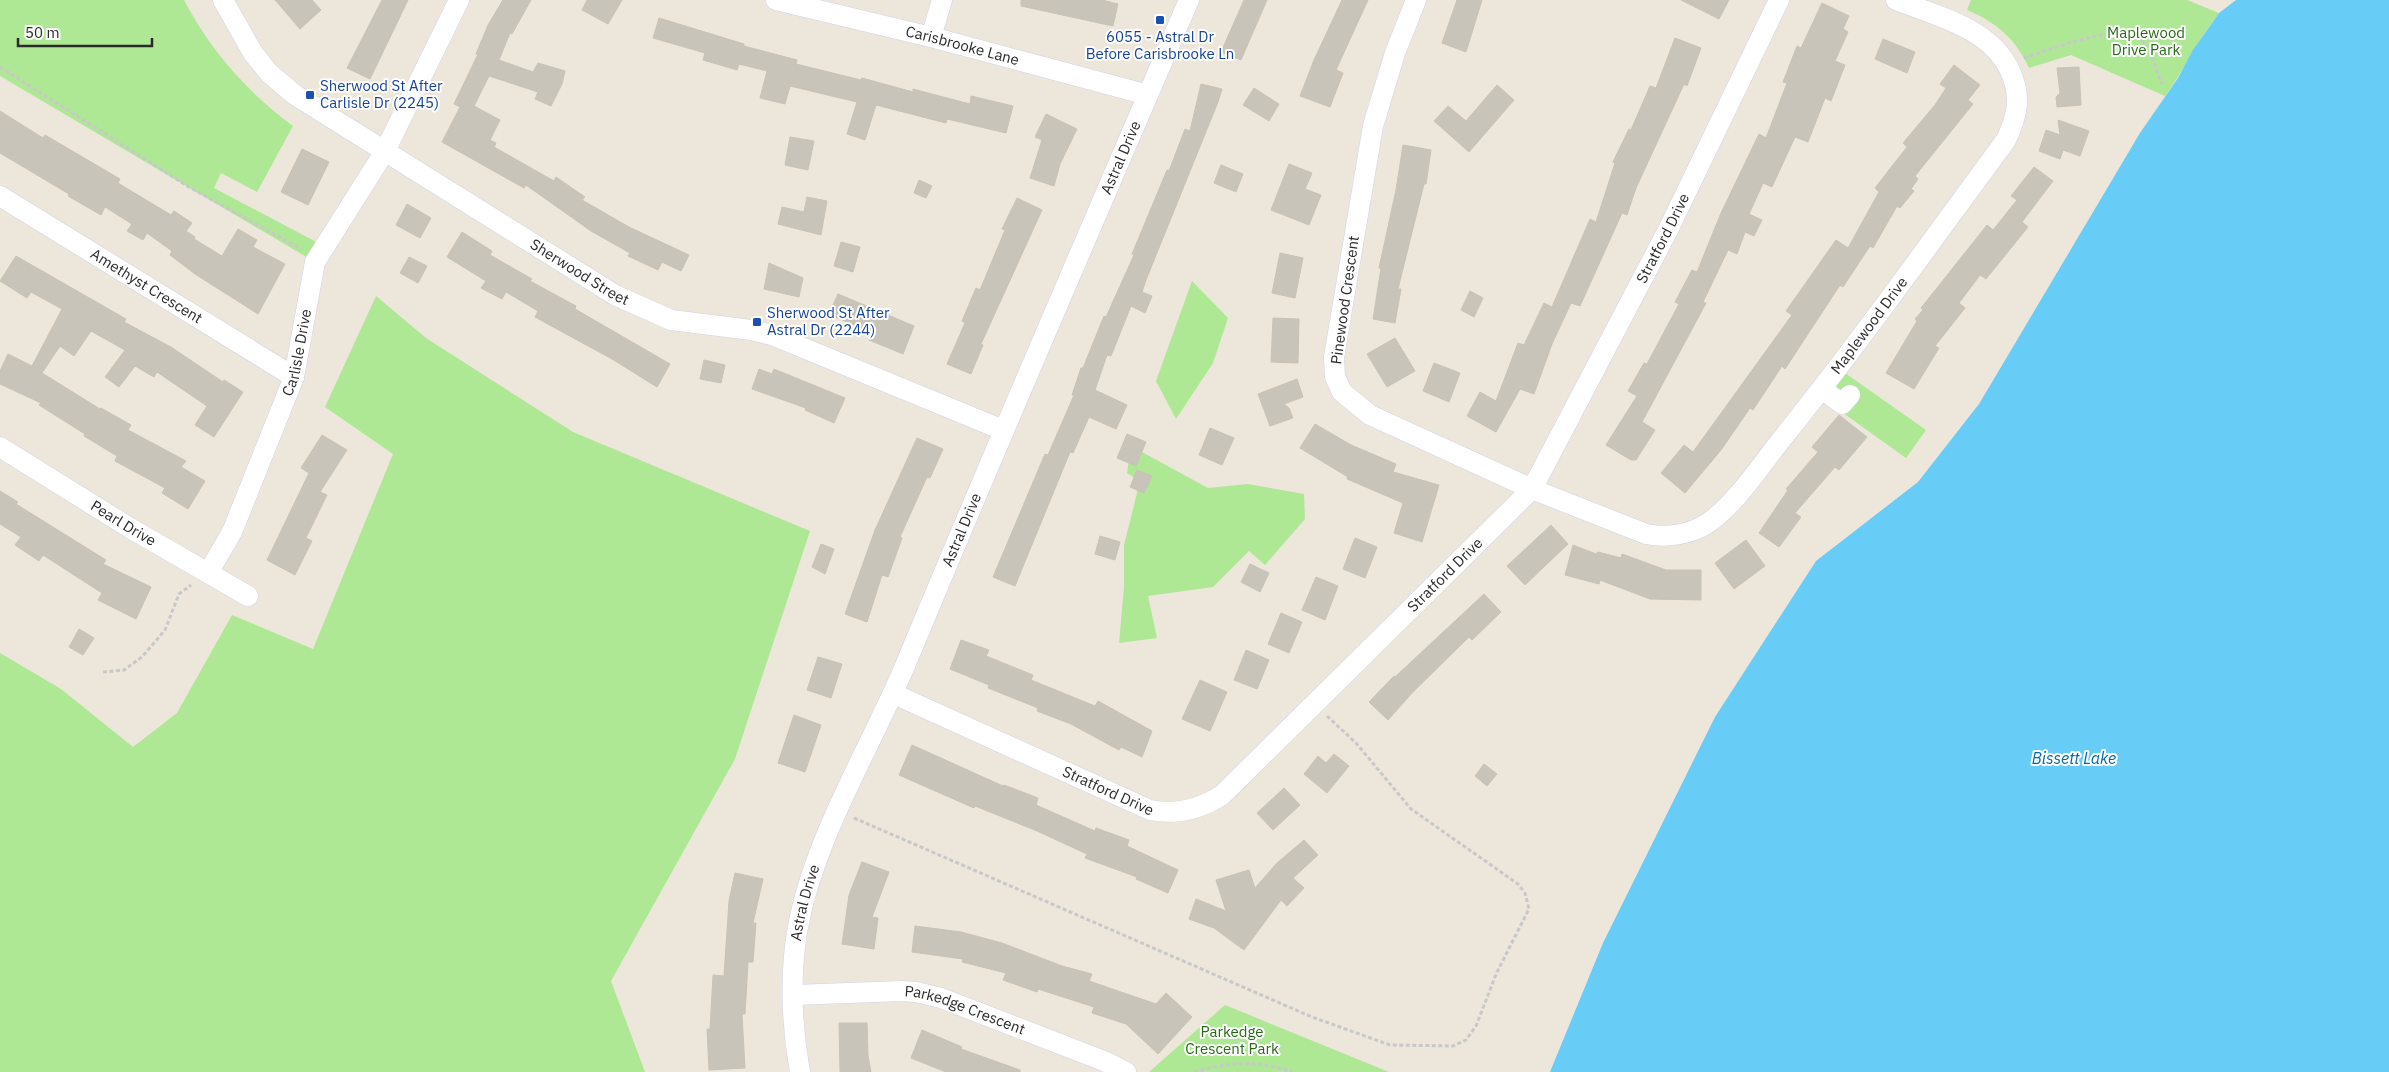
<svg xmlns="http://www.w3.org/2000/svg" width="2389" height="1072" viewBox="0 0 2389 1072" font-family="'IBM Plex Sans',sans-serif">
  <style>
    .green { fill: #aee894 }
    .water { fill: #67ccf6 }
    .building { fill: #c8c4ba; stroke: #c9c2b5 }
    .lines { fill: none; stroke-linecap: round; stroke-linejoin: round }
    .minor-casing { stroke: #d0d3e4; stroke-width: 21 }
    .path { stroke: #c8c8c8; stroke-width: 3; stroke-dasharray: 4 2.5; stroke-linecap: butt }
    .minor { stroke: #fff; stroke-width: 20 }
    .transit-dot { fill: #1a4fb4; stroke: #fff; stroke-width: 2 }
    .labels { text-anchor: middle; stroke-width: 4; stroke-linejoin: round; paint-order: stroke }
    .park-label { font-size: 15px; fill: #256c15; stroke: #fff }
    .transit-label { font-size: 15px; fill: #164399; stroke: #fff; text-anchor: start }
    .street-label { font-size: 15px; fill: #2a2a2a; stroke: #fff }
    .water-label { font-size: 16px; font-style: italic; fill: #0469a4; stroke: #fff }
  </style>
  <rect width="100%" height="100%" fill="#ede6db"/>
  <!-- green -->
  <g class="green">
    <path d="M0,0H184C211,51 246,91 293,126L257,192L221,173L214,188L322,245L315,262L0,76Z"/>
    <path d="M1971,0H2187L2219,13C2198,39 2185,69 2165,96L2071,55L2029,68C2016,39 1996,22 1967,10Z"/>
    <polygon points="1192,281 1228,318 1213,363 1176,419 1156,381"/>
    <polygon points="376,296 426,338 573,432 810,531 735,759 611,981 645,1072 0,1072 0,653 61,689 133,747 177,713 232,615 313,649 393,454 325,407"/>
    <polygon points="1845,373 1926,430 1906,458 1825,400"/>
    <polygon points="1131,446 1208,488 1248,484 1304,494 1305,519 1265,565 1249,551 1213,587 1148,596 1157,638 1119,643 1124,587 1124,545 1140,481 1127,473"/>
    <polygon points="1225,1005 1389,1072 1149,1072"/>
  </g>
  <!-- water -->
  <polygon class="water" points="2236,0 2389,0 2389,1072 1550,1072 1603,943 1715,717 1816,561 1918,482 1979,404 2140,133 2178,78 2193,50 2219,13"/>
  <!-- building -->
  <g class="building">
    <polygon points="275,0 312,0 321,10 300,29"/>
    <polygon points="382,0 408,0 370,79 347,68"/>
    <polygon points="503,0 531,0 512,34 510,33 499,60 533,72 538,63 565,71 562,84 551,106 535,99 538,92 489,76 474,106 500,120 490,140 496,143 494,147 554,181 556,177 585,197 582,200 629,227 689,255 681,271 662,262 658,270 628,256 630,253 591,231 526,185 524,188 442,142 460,107 454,104 478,54 476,54 488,25"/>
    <polygon points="587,0 622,0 608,24 582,10"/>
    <polygon points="1021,0 1102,0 1118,4 1113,26 1021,6"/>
    <polygon points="1244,0 1267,0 1241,60 1221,52"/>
    <polygon points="1342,0 1368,0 1336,70 1343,73 1330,107 1300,96 1314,60"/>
    <polygon points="1457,0 1482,0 1466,52 1442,43"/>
    <polygon points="1681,0 1729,0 1719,19"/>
    <polygon points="1822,3 1849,16 1843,29 1848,32 1835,61 1845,65 1831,101 1825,98 1808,142 1795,137 1772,187 1763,183 1749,214 1762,220 1754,236 1745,232 1737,254 1728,250 1703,302 1706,303 1642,422 1655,430 1636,460 1631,460 1606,445 1637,396 1628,391 1644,363 1647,364 1679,304 1675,302 1692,270 1697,272 1721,213 1759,134 1766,138 1787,83 1783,82 1797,46 1801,48"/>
    <polygon points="659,18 744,44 744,46 797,60 796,64 861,80 862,78 913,92 913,89 970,104 971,96 1013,106 1006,133 947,119 946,123 876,105 865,140 847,134 857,102 790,86 785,104 760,98 767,71 739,64 737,70 703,60 705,53 653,38"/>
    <polygon points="1675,38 1701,48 1687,86 1684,84 1636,188 1627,215 1622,213 1580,306 1571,303 1552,344 1534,394 1520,389 1496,432 1467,416 1480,392 1496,401 1518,343 1524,345 1544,303 1552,307 1590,219 1596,222 1615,163 1613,162 1629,129 1631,130 1650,86 1656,88"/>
    <polygon points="1883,39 1915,52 1907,73 1875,59"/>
    <polygon points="1954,65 1980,85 1968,100 1973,104 1915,176 1918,179 1911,189 1914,191 1900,208 1897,206 1873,248 1870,246 1843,287 1840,285 1785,369 1782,366 1753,410 1750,408 1721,450 1685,493 1661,473 1684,445 1693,452 1792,315 1786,311 1836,240 1848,248 1879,192 1875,188 1907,147 1903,143 1935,105 1946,88 1940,84"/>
    <polygon points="2079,67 2081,105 2057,107 2056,97 2060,93 2057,68"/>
    <polygon points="1201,84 1222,89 1218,102 1146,280 1142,292 1152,296 1145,313 1131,306 1111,356 1107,355 1095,390 1127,405 1116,429 1089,417 1073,453 1070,452 1015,586 993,577 1045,454 1048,455 1074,395 1072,395 1081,368 1083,368 1104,316 1106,317 1134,255 1132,254 1167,170 1169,171 1185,129 1190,131"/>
    <polygon points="1497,85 1514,100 1469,152 1434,121 1448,106 1466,121"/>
    <polygon points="1254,88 1279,104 1269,121 1243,105"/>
    <polygon points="0,111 43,138 45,135 120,179 118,183 171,215 174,211 192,223 186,231 195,237 194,239 222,256 238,229 257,240 253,247 285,264 258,314 195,274 170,255 172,251 147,233 143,240 127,231 132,224 105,207 101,215 68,196 69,194 0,153"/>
    <polygon points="1046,114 1077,129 1060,164 1054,186 1030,178 1042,140 1035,137"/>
    <polygon points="2058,120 2089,131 2080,156 2063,150 2060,159 2039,151 2046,130 2060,135"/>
    <polygon points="790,137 814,141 808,170 785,165"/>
    <polygon points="1403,145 1431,150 1426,184 1424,184 1398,289 1401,289 1395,323 1373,319 1381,268 1379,268 1396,190"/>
    <polygon points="302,149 329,162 308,205 281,192"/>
    <polygon points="1289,164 1312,173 1305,189 1321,195 1309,225 1271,210"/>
    <polygon points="1221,165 1243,174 1236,192 1214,183"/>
    <polygon points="2034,167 2053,181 2022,222 2028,227 1986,279 1980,275 1959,303 1965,308 1935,346 1939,348 1914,389 1886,373 1917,321 1915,319 1923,310 1921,308 1987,225 1993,230 2017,200 2011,196"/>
    <polygon points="919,180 932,186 926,198 914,193"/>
    <polygon points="807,197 827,201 821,235 778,224 782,207 804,212"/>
    <polygon points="1017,198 1042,210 981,344 983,345 971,374 947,364 965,323 962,321 976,288 980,290 1005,230 1002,229"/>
    <polygon points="407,204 431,218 420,238 396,225"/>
    <polygon points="462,232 492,251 490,255 532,279 530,281 576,306 575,309 670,364 657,387 612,359 535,317 538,311 506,292 502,299 481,288 486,281 447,257"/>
    <polygon points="841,242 860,247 853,272 834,266"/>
    <polygon points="1280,253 1303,258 1295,298 1272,293"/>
    <polygon points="16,256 126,319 124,322 171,347 223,382 224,380 243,392 214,437 195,425 207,406 157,372 154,377 135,366 119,387 105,377 125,350 91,331 74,356 60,346 42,373 100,409 101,408 131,425 128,430 186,461 181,467 205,481 188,509 162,493 165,488 115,461 117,456 84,436 85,434 39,405 41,403 0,384 0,371 8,354 32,366 62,309 31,292 27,298 0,281"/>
    <polygon points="409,257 427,266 418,283 400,273"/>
    <polygon points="769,263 803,278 799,297 764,289"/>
    <polygon points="1470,291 1483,298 1474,317 1461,310"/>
    <polygon points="838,294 914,326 903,354 869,340 872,333 829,314"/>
    <polygon points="1273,318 1299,319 1298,363 1271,362"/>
    <polygon points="1395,338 1415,371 1387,387 1367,354"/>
    <polygon points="704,360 725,365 721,383 700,379"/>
    <polygon points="1434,363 1460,373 1449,402 1423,391"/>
    <polygon points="759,369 772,374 774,369 845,398 834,423 805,410 806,408 752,389"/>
    <polygon points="1297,379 1303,397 1284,404 1289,408 1293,418 1270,426 1258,394"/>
    <polygon points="1839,415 1867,437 1839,470 1835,467 1795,513 1801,517 1779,547 1759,533 1788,490 1786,489 1818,452 1812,447"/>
    <polygon points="1315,424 1351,445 1396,464 1393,472 1439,485 1422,542 1394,533 1403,503 1347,479 1348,477 1300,448"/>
    <polygon points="1210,428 1234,438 1222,465 1199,455"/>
    <polygon points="1127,434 1146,442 1136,466 1117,458"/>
    <polygon points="322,435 347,450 320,492 327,495 306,538 312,541 295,575 267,560 309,473 301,468"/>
    <polygon points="917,438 943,449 930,478 927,477 900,537 902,538 888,577 882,575 867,622 845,614 875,530"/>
    <polygon points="1137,470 1152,476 1144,493 1130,487"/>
    <polygon points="0,491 18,502 16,504 106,560 103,564 151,587 136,619 98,600 102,593 43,555 39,561 15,545 21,537 0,524"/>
    <polygon points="1551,525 1568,544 1525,585 1507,566"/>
    <polygon points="1100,536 1120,542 1115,560 1095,554"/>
    <polygon points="1355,538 1377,547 1365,578 1343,569"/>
    <polygon points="1746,540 1765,566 1734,589 1715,563"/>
    <polygon points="821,544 834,549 825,574 812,567"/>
    <polygon points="1573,545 1596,554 1598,552 1621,558 1622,554 1666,570 1701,570 1701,600 1650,599 1600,580 1599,584 1565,575"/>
    <polygon points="1250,564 1269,573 1260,592 1241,582"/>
    <polygon points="1316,577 1338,586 1325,620 1302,610"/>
    <polygon points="1484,594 1501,612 1472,640 1469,637 1412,693 1388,720 1369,702 1394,676 1395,677"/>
    <polygon points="1281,613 1302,622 1289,653 1268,644"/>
    <polygon points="79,629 94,638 83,655 69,647"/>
    <polygon points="961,640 989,650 986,656 1033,675 1031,680 1095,706 1098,701 1152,731 1142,757 1121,747 1119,750 1071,724 1037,711 1038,708 988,688 989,685 950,669"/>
    <polygon points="1246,650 1269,660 1257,689 1234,680"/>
    <polygon points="818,657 842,664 831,698 807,690"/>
    <polygon points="1200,680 1227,692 1210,731 1182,719"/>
    <polygon points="794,715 821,725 805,772 778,763"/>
    <polygon points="912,745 1003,786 1004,785 1038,798 1036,805 1095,831 1096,828 1129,840 1127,846 1178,870 1168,893 1136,879 1137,877 1085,858 1087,854 1037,831 975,806 974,808 899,775"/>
    <polygon points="1334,754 1349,766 1327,793 1304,774 1318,756 1326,763"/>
    <polygon points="1484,764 1497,774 1487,786 1475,776"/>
    <polygon points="1284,788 1300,805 1273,830 1257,813"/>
    <polygon points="1304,840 1318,855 1293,878 1304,888 1287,906 1281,900 1244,950 1214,928 1189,919 1196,899 1226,911 1216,880 1249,870 1255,888 1277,863"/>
    <polygon points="862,862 889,872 872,917 878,918 874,949 842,944 849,895"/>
    <polygon points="735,873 763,879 753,923 756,923 753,962 748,962 745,1014 742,1014 745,1068 709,1070 707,1029 710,1029 713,975 724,976 729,901"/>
    <polygon points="915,926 961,932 1002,943 1062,966 1092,974 1089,981 1156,1004 1166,993 1192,1017 1158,1054 1126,1024 1092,1013 1094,1007 1038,989 1037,992 1003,980 1006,973 962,962 963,959 912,952"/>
    <polygon points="839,1023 867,1023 868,1056 871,1072 840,1072"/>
    <polygon points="922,1030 962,1047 961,1049 1020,1070 1020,1072 946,1072 911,1058"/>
  </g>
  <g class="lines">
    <!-- minor casing -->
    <g class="minor-casing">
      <g id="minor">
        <path id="s1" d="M223,0L253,53L269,73L295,95L615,295L671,320L751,330L772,335L1003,430"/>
        <path id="s2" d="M776,0L931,37L1148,95"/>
        <path id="s3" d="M1416,0L1395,53L1373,126L1334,357L1335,377L1342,392L1370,415L1532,489L1646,534C1666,538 1690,535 1708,523C1737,503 1762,463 1785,435C1862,339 1933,239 2006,140C2016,119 2021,101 2013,78C1996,29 1939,17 1896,0"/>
        <polyline points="931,37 942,0"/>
        <path id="s4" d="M0,196L294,377"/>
        <polyline points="1822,389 1842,404 1850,395"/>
        <path id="s5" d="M0,447L130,528L248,596"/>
        <path id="s6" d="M208,573L232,532L294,377L315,262L385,151L459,0"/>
        <path id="s7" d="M894,694L1150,810C1176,815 1199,810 1222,795L1532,489L1668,230L1779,0"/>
        <path id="s8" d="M794,995L902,991L916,992L941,998L1104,1061L1126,1072"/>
        <path id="s9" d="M800,1072C791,1023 789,966 800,917C819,829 873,743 907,661C999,439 1094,220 1189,0"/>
      </g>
    </g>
    <!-- path -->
    <g class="path">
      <path d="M2024,58C2047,51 2118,23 2137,36C2150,46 2156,69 2162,84"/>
      <polyline points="0,67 189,187 301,249"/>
      <polyline points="103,672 124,670 142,657 165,630 179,594 191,585"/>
      <polyline points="854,818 1312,1017 1390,1045 1453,1046 1466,1040 1476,1026 1497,972 1529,909 1525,893 1518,884 1411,809 1356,743 1327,716"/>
      <path d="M1194,1072C1228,1062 1259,1060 1292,1072"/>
    </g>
    <!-- minor -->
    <use href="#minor" class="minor"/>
  </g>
  <!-- markers -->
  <g class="transit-dot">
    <rect x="1155" y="15" width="10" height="10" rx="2.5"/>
    <rect x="305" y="90" width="10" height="10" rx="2.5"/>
    <rect x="752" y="317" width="10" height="10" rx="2.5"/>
  </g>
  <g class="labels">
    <!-- park labels -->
    <g class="park-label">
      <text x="2146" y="38">Maplewood<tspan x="2146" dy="17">Drive Park</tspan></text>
      <text x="1232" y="1037">Parkedge<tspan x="1232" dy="17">Crescent Park</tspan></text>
    </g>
    <!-- transit labels -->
    <g class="transit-label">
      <text x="1160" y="42" text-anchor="middle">6055 - Astral Dr<tspan x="1160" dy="17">Before Carisbrooke Ln</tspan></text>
      <text x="320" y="91">Sherwood St After<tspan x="320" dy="17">Carlisle Dr (2245)</tspan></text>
      <text x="767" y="318">Sherwood St After<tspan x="767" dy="17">Astral Dr (2244)</tspan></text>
    </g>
    <!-- street labels -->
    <g class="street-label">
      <text dy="5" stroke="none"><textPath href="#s2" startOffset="192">Carisbrooke Lane</textPath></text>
      <text dy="5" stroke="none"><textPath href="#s9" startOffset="981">Astral Drive</textPath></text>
      <text dy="5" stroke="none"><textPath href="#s7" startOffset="1075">Stratford Drive</textPath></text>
      <text dy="5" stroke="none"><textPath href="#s1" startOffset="456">Sherwood Street</textPath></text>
      <text dy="5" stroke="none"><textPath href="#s4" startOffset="172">Amethyst Crescent</textPath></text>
      <text transform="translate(1345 300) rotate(-82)" y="5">Pinewood Crescent</text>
      <text dy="5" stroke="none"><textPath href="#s3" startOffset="1061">Maplewood Drive</textPath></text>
      <text dy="5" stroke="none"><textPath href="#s6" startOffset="239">Carlisle Drive</textPath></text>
      <text dy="5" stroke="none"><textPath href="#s5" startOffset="145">Pearl Drive</textPath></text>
      <text dy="5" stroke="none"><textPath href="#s9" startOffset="576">Astral Drive</textPath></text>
      <text dy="5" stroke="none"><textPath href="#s7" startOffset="670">Stratford Drive</textPath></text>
      <text dy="5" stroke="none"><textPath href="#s7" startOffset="235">Stratford Drive</textPath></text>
      <text dy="5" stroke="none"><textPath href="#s9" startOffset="171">Astral Drive</textPath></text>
      <text dy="5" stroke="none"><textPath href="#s8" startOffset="174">Parkedge Crescent</textPath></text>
    </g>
    <!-- water labels -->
    <g class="water-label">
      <text x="2074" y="764">Bissett Lake</text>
    </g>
  </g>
  <!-- scale -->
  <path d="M18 38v8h134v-8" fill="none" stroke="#2a2a2a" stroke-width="2.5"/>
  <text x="25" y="38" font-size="15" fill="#2a2a2a" stroke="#ffffff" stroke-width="4" paint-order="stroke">50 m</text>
</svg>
